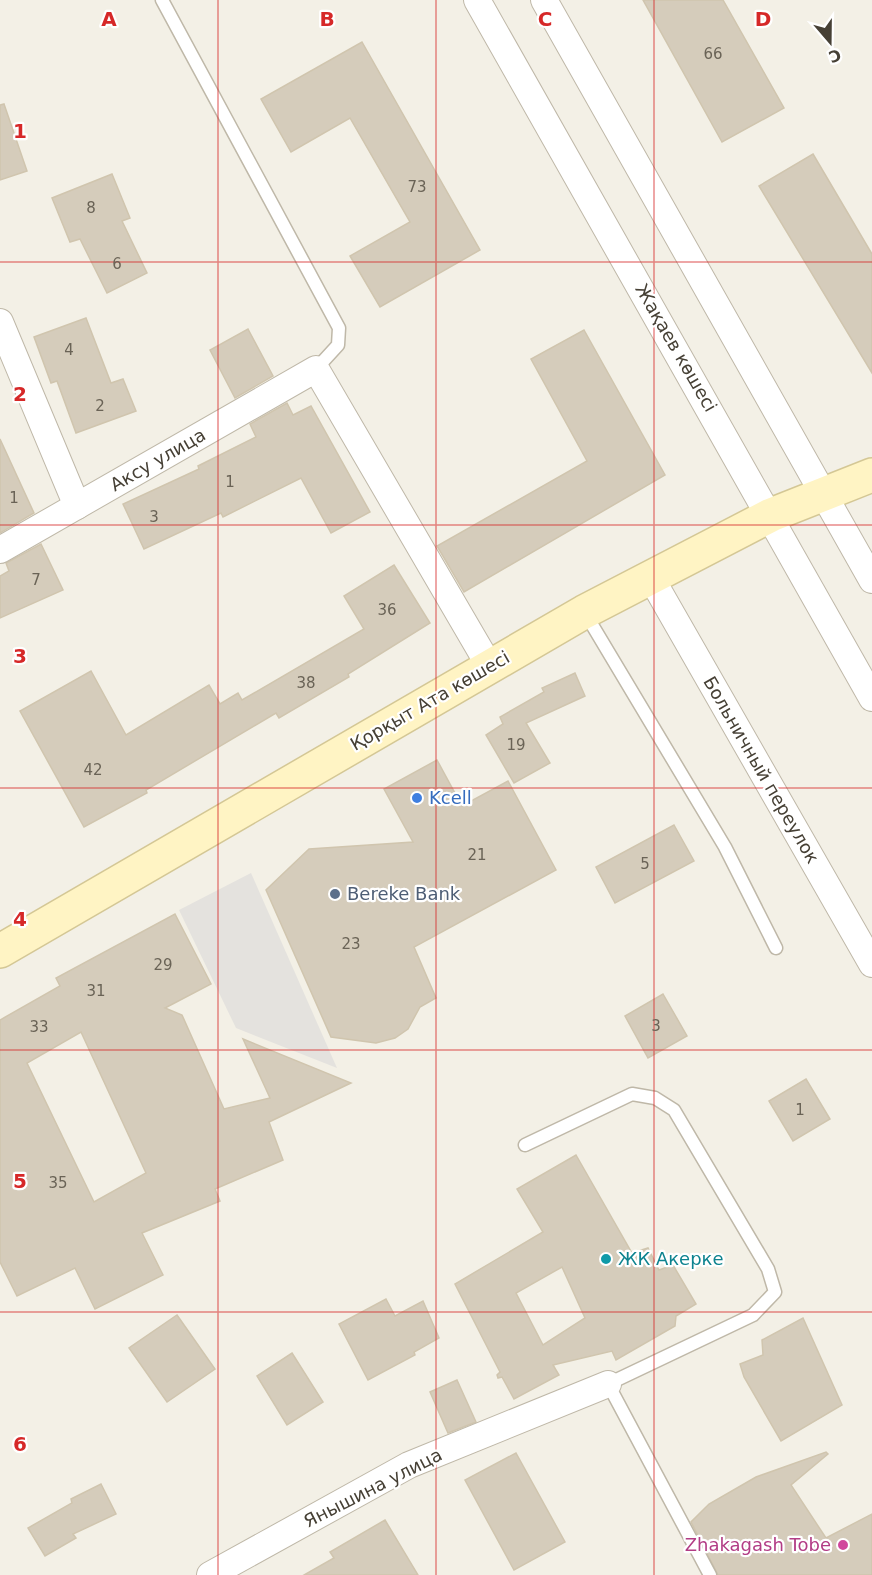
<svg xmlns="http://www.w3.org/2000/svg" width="872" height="1575" viewBox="0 0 872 1575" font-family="'DejaVu Sans',sans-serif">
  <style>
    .parking { fill: #e4e2de }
    .building { fill: #d5ccbb; stroke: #d0c5ae; stroke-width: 1.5; fill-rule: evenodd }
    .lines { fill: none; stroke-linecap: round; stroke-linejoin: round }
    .lane-casing { stroke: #bfb8a8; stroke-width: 15 }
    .street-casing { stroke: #bfb8a8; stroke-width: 28 }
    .secondary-casing { stroke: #d4c795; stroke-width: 36 }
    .lane { stroke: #fff; stroke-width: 12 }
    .street { stroke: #fff; stroke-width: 26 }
    .secondary { stroke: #fff4c4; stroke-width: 33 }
    .grid { fill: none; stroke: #d62828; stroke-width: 1.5; stroke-opacity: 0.55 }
    .shop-dot { fill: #3f7fe0; stroke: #fff; stroke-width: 2 }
    .service-dot { fill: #5c6f8a; stroke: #fff; stroke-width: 2 }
    .culture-dot { fill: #0f9aa8; stroke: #fff; stroke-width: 2 }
    .hotel-dot { fill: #d1479c; stroke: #fff; stroke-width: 2 }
    .labels { text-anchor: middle; stroke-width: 4.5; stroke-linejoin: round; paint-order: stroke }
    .number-label { font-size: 15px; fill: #6a6356 }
    .street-label { font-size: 18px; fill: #464035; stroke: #fff }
    .shop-label { font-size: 18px; fill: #366cbe; stroke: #fff; text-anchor: start }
    .service-label { font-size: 18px; fill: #4e5e75; stroke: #fff; text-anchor: start }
    .culture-label { font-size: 18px; fill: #0d838f; stroke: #fff; text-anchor: start }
    .hotel-label { font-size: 18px; fill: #b23c85; stroke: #fff; text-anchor: end }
    .grid-label { font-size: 20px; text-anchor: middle; font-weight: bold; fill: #d62828; stroke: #fff; stroke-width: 4.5; stroke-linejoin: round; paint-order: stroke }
  </style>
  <rect width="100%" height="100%" fill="#f3f0e6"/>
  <!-- parking -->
  <polygon class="parking" points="251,873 337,1068 236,1028 179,910"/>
  <!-- building -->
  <g class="building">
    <polygon points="643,0 723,0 784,108 722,142"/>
    <polygon points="362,42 480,250 380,307 350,256 410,222 350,118 291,152 261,99"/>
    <polygon points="4,104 27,171 0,180 0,105"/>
    <polygon points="813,154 872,254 872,373 759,186"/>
    <polygon points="112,174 130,218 122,221 147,273 107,293 80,239 70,242 52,198"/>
    <polygon points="86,318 111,383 123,379 136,411 76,433 57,381 51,383 34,337"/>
    <polygon points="248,329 273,376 235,398 210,350"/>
    <polygon points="584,330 665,475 464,592 437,546 587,461 531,359"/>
    <polygon points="287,403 293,415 311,406 370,512 331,533 301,478 223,517 221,513 144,549 123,504 199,469 198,466 256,437 250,424"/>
    <polygon points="0,439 34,513 0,533"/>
    <polygon points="41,544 63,590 0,618 0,576 9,571 6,563"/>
    <polygon points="394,565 430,623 348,674 349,677 279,718 276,713 146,790 147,793 84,827 20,711 91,671 126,735 209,685 220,704 238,693 242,700 364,629 344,596"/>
    <polygon points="575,673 585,696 526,723 550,763 514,783 486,735 503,724 500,717 544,692 542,688"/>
    <polygon points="437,760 462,806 508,781 556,870 414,947 436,998 420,1007 408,1029 395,1038 376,1043 331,1037 266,890 309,849 413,842 384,789"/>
    <polygon points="674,825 694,861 615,903 596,867"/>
    <path d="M175,914L211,984L165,1008L182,1015L224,1109L270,1098L243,1039L351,1083L269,1122L283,1160L215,1189L220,1201L142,1233L163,1275L95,1309L75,1268L17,1296L0,1262V1020L60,986L56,978ZM81,1032L146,1173L94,1202L27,1063Z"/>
    <polygon points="663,994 687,1036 648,1058 625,1016"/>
    <polygon points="806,1079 830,1119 793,1141 769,1101"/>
    <path d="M576,1155L632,1253L648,1248L659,1270L673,1265L696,1304L676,1316L675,1326L616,1360L612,1351L553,1365L559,1375L514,1399L502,1377L498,1378L497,1375L500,1372L455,1284L543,1232L517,1189ZM562,1267L585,1318L543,1345L516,1293Z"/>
    <polygon points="386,1299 395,1316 423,1301 439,1338 414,1352 415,1355 368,1380 339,1324"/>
    <polygon points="177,1315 215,1369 167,1402 129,1348"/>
    <polygon points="803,1318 842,1405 781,1441 744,1377 740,1364 763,1355 762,1340"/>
    <polygon points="292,1353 323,1402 287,1425 257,1376"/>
    <polygon points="457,1380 476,1422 448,1433 430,1392"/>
    <polygon points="826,1452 828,1454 791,1485 826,1538 872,1514 872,1575 718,1575 691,1522 709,1504 756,1477"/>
    <polygon points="516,1453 565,1542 514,1570 465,1480"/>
    <polygon points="101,1484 116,1514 73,1534 76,1538 45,1556 28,1528 72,1503 71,1499"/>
    <polygon points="385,1520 418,1575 304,1575 334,1558 330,1552"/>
  </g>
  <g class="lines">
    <!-- lane casing -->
    <g class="lane-casing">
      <g id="lane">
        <polyline points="162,0 339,328 338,345 316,369"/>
        <polyline points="585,613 725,847 776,948"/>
        <polyline points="525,1145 632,1094 655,1098 674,1110 768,1269 775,1292 753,1315 608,1384 710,1575"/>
      </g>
    </g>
    <!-- street casing -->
    <g class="street-casing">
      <g id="street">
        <polyline points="477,0 872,698"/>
        <polyline points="544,0 872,580"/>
        <polyline points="0,322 77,506"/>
        <polyline points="0,550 316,369 490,667"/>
        <polyline points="650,576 872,964"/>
        <polyline points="210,1575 409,1465 608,1384"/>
      </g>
    </g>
    <!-- secondary casing -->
    <g class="secondary-casing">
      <polyline id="secondary" points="0,951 584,612 771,515 872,475"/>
    </g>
    <!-- lane -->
    <use href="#lane" class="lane"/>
    <!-- street -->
    <use href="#street" class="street"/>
    <!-- secondary -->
    <use href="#secondary" class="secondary"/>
  </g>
  <!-- grid -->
  <path class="grid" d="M218,0V1575M436,0V1575M654,0V1575M0,262H872M0,525H872M0,788H872M0,1050H872M0,1312H872"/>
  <!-- markers -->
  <circle class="shop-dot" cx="417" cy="798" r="6"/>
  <circle class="service-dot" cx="335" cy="894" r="6"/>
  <circle class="culture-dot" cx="606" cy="1259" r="6"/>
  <circle class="hotel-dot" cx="843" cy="1545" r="6"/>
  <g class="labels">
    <!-- number labels -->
    <g class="number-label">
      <text x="713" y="59">66</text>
      <text x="417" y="192">73</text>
      <text x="91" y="213">8</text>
      <text x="117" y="269">6</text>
      <text x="69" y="355">4</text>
      <text x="100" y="411">2</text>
      <text x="230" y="487">1</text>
      <text x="14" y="503">1</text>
      <text x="154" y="522">3</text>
      <text x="36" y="585">7</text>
      <text x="387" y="615">36</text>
      <text x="306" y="688">38</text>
      <text x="516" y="750">19</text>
      <text x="93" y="775">42</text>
      <text x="477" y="860">21</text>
      <text x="645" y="869">5</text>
      <text x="351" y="949">23</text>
      <text x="163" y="970">29</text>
      <text x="96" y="996">31</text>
      <text x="656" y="1031">3</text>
      <text x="39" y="1032">33</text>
      <text x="800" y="1115">1</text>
      <text x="58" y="1188">35</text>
    </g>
    <!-- street labels -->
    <g class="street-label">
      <text transform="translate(676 348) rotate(60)" y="6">Жақаев көшесі</text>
      <text transform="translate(158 460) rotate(-30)" y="6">Аксу улица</text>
      <text transform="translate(430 701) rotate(-30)" y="6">Қорқыт Ата көшесі</text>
      <text transform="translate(761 770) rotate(60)" y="6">Больничный переулок</text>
      <text transform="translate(373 1488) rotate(-27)" y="6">Янышина улица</text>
    </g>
    <!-- shop labels -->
    <g class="shop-label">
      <text x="429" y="804">Kcell</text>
    </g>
    <!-- service labels -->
    <g class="service-label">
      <text x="347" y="900">Bereke Bank</text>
    </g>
    <!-- culture labels -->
    <g class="culture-label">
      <text x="618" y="1265">ЖК Акерке</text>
    </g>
    <!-- hotel labels -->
    <g class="hotel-label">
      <text x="831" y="1551">Zhakagash Tobe</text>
    </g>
  </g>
  <g class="grid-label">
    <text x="109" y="26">A</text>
    <text x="327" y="26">B</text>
    <text x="545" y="26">C</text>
    <text x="763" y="26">D</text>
    <text x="20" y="138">1</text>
    <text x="20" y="401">2</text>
    <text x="20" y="663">3</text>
    <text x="20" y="926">4</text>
    <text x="20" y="1188">5</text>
    <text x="20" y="1451">6</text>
  </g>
  <!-- north arrow -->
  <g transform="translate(830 42) rotate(160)" stroke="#ffffff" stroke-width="4.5" paint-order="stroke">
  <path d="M0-4.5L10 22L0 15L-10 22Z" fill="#464035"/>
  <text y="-9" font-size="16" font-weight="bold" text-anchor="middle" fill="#464035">С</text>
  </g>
</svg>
